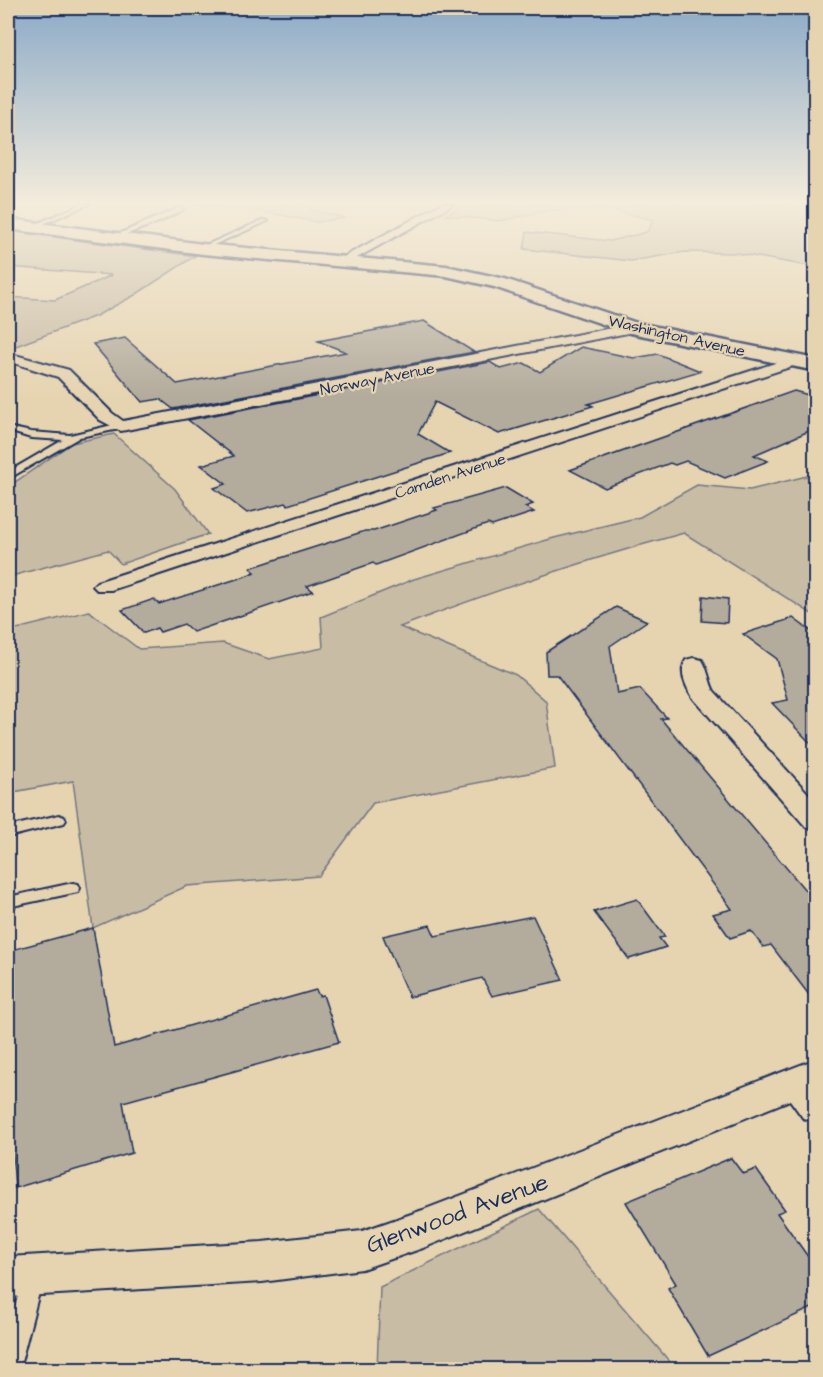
<svg xmlns="http://www.w3.org/2000/svg" width="823" height="1377" viewBox="0 0 823 1377" font-family="'Architects Daughter',sans-serif">
  <style>
    .green { fill: #c9bca5; stroke: #727682; stroke-width: 1.5 }
    .building { fill: #b3ab9c; stroke: #1b2f5e; stroke-width: 1.5 }
    .lines { fill: none; stroke-linecap: round; stroke-linejoin: round }
    .lane-casing { stroke: #1b2f5e; stroke-width: 4 }
    .street-casing { stroke: #1b2f5e; stroke-width: 4 }
    .secondary-casing { stroke: #1b2f5e; stroke-width: 5 }
    .lane { fill: #e6d4b1; fill-rule: evenodd }
    .street { fill: #e6d4b1; fill-rule: evenodd }
    .secondary { fill: #e6d4b1; fill-rule: evenodd }
    .labels { text-anchor: middle; stroke-width: 4.5; stroke-linejoin: round; paint-order: stroke }
    .far-street-label { font-size: 16px; fill: #1b2f5e; stroke: #e6d4b1 }
    .near-street-label { font-size: 24px; fill: #1b2f5e; stroke: #e6d4b1 }
  </style>
  <rect width="100%" height="100%" fill="#e6d4b1"/>
  <filter id="ink" filterUnits="userSpaceOnUse"><feTurbulence type="fractalNoise" baseFrequency=".0167" numOctaves="2"/><feDisplacementMap in="SourceGraphic" scale="12" xChannelSelector="R" yChannelSelector="G"/><feConvolveMatrix kernelMatrix="1 2 1 2 8 2 1 2 1" color-interpolation-filters="sRGB"/></filter>
  <g filter="url(#ink)">
    <!-- green -->
    <g class="green">
      <polygon points="192,204 313,204 308,209 345,218 317,222 254,210"/>
      <polygon points="466,204 519,206 543,204 815,204 815,267 735,253 685,252 631,261 524,249 527,232 610,241 647,232 654,220 601,208 550,210 500,221 445,215"/>
      <polygon points="8,231 195,256 135,295 96,316 8,349 8,297 55,300 112,275 8,267"/>
      <polygon points="114,434 175,489 208,534 121,564 108,550 8,577 8,487 72,443"/>
      <path d="M815,474V616L684,533C588,559 493,591 400,627L516,675L546,701L555,768L373,803L319,876L187,886L93,928L73,781L8,793V631L89,611L139,649L223,643L269,659L323,648L321,617L414,579L554,538L640,517L697,485L750,490Z"/>
      <polygon points="539,1209 676,1369 377,1369 380,1287"/>
    </g>
    <!-- building -->
    <g class="building">
      <polygon points="424,321 474,352 173,409 160,399 142,402 93,344 125,338 177,384 346,352 318,341"/>
      <polygon points="581,347 634,358 658,354 700,371 588,404 593,406 499,434 435,402 418,434 450,453 288,505 286,503 247,513 214,488 226,484 201,465 234,456 188,420 490,362 501,369 524,363 540,372"/>
      <polygon points="794,391 816,397 816,428 754,455 768,461 725,478 686,461 675,465 670,463 605,488 570,470"/>
      <polygon points="506,488 533,504 525,507 534,512 492,526 488,524 376,565 373,563 307,586 313,591 193,632 184,624 160,632 157,628 144,633 122,610 154,599 159,604 243,577 255,572 250,568 290,555 365,531 374,531 437,510 434,508"/>
      <polygon points="703,596 728,599 727,623 702,621"/>
      <polygon points="616,607 647,621 610,646 617,694 640,689 667,718 661,719 816,903 816,1004 771,945 763,947 751,931 730,938 713,914 732,909 557,675 547,675 546,652"/>
      <polygon points="793,618 816,635 816,749 772,703 788,700 777,659 743,634"/>
      <polygon points="637,899 665,937 659,938 666,947 629,959 594,912"/>
      <polygon points="533,916 563,980 492,996 482,978 409,997 383,936 430,925 435,936"/>
      <polygon points="93,928 114,1047 316,990 319,996 323,995 339,1042 123,1102 132,1153 15,1188 8,1094 8,951"/>
      <polygon points="731,1158 743,1174 756,1169 785,1210 777,1213 816,1268 816,1306 708,1356 668,1288 676,1284 626,1202"/>
    </g>
    <g class="lines">
      <!-- lane casing -->
      <g class="lane-casing">
        <g id="lane">
          <polygon points="82,204 89,204 34,228 29,227"/>
          <polygon points="181,207 183,210 159,222 114,239 109,238"/>
          <polygon points="263,220 268,221 202,250 197,249"/>
          <polygon points="121,423 125,426 124,428 80,437 8,479 8,472 63,440 31,438 8,431 8,427 31,432 70,435"/>
          <polygon points="59,815 64,817 66,820 64,823 8,837 8,827"/>
          <polygon points="73,883 78,884 80,888 78,892 8,907 8,897"/>
          <polygon points="32,1271 39,1274 42,1281 19,1370 8,1370 8,1333 22,1281 25,1274"/>
        </g>
      </g>
      <!-- street casing -->
      <g class="street-casing">
        <g id="street">
          <polygon points="441,204 454,204 346,264 336,261"/>
          <polygon points="633,324 638,325 638,331 121,431 100,420 58,377 8,361 8,353 69,370 112,413 123,421"/>
          <polygon points="794,357 801,361 799,364 111,590 97,590 93,586 97,582"/>
          <path d="M694,658L702,660C708,669 709,682 714,691L816,802V829L806,827L694,699C687,689 678,672 686,660Z"/>
          <polygon points="816,1059 816,1122 803,1118 790,1100 423,1248 362,1269 262,1282 8,1297 8,1257 262,1242 362,1231 423,1210"/>
        </g>
      </g>
      <!-- secondary casing -->
      <g class="secondary-casing">
        <polygon id="secondary" points="8,219 203,244 446,266 505,279 637,323 816,359 816,371 626,332 494,287 446,276 203,254 8,229"/>
      </g>
      <!-- lane -->
      <use href="#lane" class="lane"/>
      <!-- street -->
      <use href="#street" class="street"/>
      <!-- secondary -->
      <use href="#secondary" class="secondary"/>
    </g>
  </g>
  <!-- sky -->
  <linearGradient id="sky" x2="0" y2="1"><stop stop-color="#8baac7"/><stop offset="0.51" stop-color="#f4ecdc"/><stop offset="1" stop-color="#f4ecdc" stop-opacity="0"/></linearGradient>
  <rect width="823" height="397" fill="url(#sky)"/>
  <g class="labels">
    <!-- far-street labels -->
    <g class="far-street-label">
      <text transform="translate(677 335) rotate(13)" y="6">Washington Avenue</text>
      <text transform="translate(377 378) rotate(-11)" y="6">Norway Avenue</text>
      <text transform="translate(450 475) rotate(-18)" y="6">Camden Avenue</text>
    </g>
    <!-- near-street labels -->
    <g class="near-street-label">
      <text transform="translate(457 1213) rotate(-20)" y="8">Glenwood Avenue</text>
    </g>
  </g>
  <!-- margin -->
  <rect width="823" height="1377" fill="none" stroke="#e6d4b1" stroke-width="30"/>
  <rect x="15" y="15" width="793" height="1347" fill="none" stroke="#1b2f5e" stroke-width="2" filter="url(#ink)"/>
</svg>
